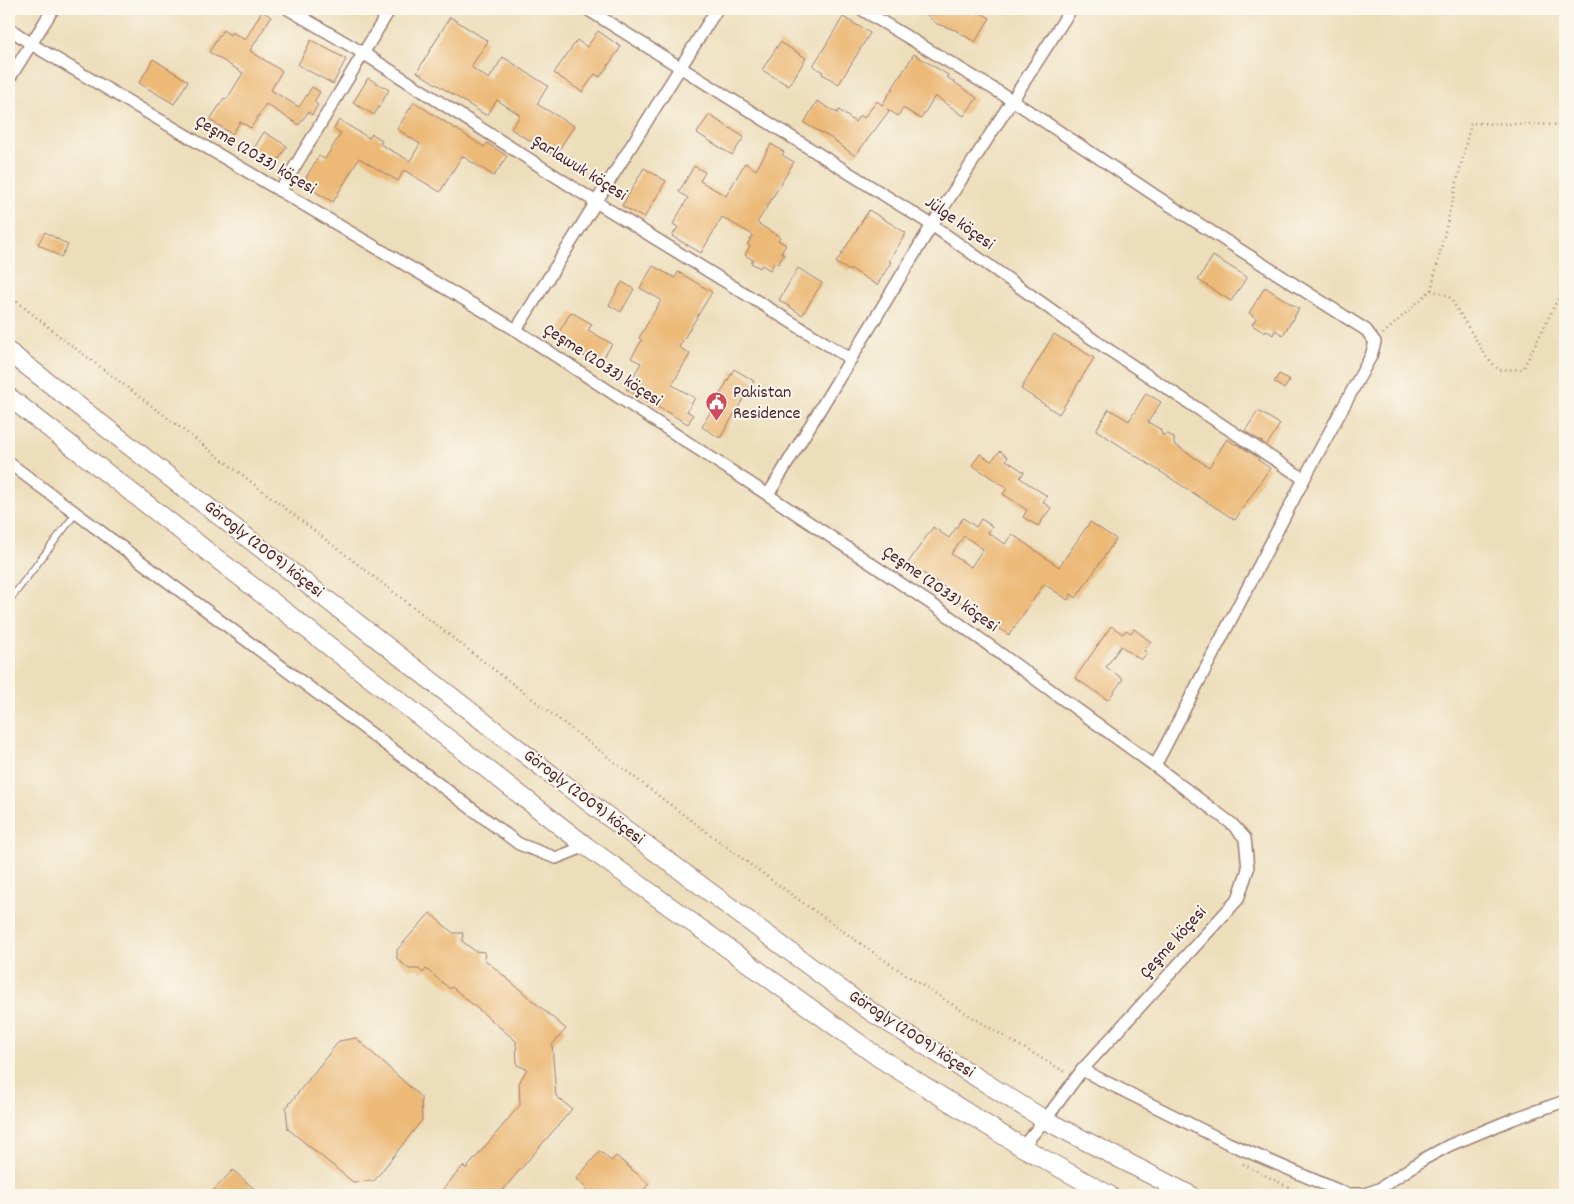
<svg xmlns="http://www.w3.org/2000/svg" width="1574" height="1204" viewBox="0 0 1574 1204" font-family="Dekko,sans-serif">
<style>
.building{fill:#ecb977;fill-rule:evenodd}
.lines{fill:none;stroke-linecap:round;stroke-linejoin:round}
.service-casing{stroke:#9c7e73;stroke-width:8}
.minor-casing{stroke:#9c7e73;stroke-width:14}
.primary-casing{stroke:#9c7e73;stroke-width:20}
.path{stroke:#9c7e73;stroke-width:2.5;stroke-dasharray:1 4;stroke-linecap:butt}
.service{stroke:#fff;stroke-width:5.5}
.minor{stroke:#fff;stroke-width:11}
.primary{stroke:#fff;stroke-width:18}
.labels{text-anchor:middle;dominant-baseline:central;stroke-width:4;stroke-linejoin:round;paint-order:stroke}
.street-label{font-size:18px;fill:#4a1f2b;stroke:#fbf7ec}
.poi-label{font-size:18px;fill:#4a1f2b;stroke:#fbf7ec;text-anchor:start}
</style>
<rect width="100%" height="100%" fill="#fbf7ec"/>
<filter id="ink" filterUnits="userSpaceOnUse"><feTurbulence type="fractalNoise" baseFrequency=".02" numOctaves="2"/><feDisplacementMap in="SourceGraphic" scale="10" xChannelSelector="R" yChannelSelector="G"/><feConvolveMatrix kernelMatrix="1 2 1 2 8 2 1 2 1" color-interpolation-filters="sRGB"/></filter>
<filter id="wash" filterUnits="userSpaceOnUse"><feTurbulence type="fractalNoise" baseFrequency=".0096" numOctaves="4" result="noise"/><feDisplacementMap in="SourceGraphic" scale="20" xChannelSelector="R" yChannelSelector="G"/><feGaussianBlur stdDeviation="1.12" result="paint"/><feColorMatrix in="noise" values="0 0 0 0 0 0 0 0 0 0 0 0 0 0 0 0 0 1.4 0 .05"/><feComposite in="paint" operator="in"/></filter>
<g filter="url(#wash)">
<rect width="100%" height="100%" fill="#eddebb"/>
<g id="blocks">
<g class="building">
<path d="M 928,9 L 961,9 L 971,15 L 975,9 L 990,18 L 975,42 L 955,30 L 937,24 L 927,15 Z"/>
<path d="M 262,11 L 271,17 L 250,51 L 282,71 L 271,90 L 299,107 L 312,87 L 320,92 L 314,102 L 318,105 L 312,115 L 308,112 L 299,125 L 266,104 L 251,128 L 240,122 L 232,134 L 210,120 L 224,98 L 227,99 L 243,73 L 209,52 L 223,30 L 230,35 L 232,32 L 245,40 Z"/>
<path d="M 450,17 L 488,41 L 471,67 L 489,79 L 503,57 L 548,86 L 537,104 L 574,126 L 555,156 L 511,129 L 520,115 L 497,100 L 487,116 L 417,72 Z"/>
<path d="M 843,17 L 870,33 L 839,84 L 822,74 L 823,72 L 813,66 Z"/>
<path d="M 598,31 L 621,47 L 600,77 L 595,74 L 582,92 L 554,73 L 577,40 L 587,47 Z"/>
<path d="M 311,40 L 346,59 L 333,84 L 298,65 Z"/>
<path d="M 780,42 L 806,58 L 789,86 L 762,70 Z"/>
<path d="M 914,54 L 948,75 L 947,77 L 977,98 L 964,116 L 935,96 L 921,119 L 903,108 L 898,116 L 887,109 L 889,111 L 855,156 L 831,138 L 804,123 L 817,101 L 837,113 L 839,110 L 855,122 L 860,115 L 864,118 L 877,101 L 882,105 Z"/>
<path d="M 153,59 L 188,81 L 174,104 L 139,83 Z"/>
<path d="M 368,78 L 389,90 L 374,115 L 353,103 Z"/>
<path d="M 414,102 L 484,147 L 487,143 L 507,156 L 494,176 L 462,156 L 440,192 L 404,170 L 398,181 L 359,158 L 333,202 L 302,184 L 319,156 L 325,159 L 341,133 L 334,129 L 339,120 L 369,138 L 372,134 L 382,140 L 380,144 L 410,161 L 420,144 L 397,129 Z"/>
<path d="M 709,115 L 744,137 L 732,155 L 697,133 Z"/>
<path d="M 264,132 L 287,146 L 274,167 L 251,153 Z"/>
<path d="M 771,144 L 784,152 L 782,155 L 794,162 L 757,223 L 780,237 L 778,240 L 786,245 L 781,253 L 784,255 L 778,264 L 775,262 L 770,270 L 762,265 L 760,268 L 751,263 L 753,260 L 745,255 L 750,246 L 747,245 L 753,235 L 722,217 L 701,253 L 672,236 L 678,227 L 673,224 L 688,198 L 679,192 L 694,166 L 705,172 L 700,181 L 726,196 L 745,163 L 756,170 Z"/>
<path d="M 644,168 L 666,181 L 644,218 L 622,206 Z"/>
<path d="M 869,210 L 906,233 L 889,261 L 891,262 L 877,285 L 851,269 L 850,271 L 836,263 Z"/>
<path d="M 45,232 L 68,245 L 61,257 L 38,244 Z"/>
<path d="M 1213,256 L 1247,277 L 1231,301 L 1198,280 Z"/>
<path d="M 653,266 L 675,278 L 678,272 L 712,292 L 679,347 L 690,354 L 672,385 L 695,398 L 687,411 L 693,415 L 688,424 L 626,389 L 641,363 L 631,358 L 642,340 L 639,338 L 661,300 L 640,288 Z"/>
<path d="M 798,268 L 822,283 L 802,315 L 779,300 Z"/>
<path d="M 622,282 L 634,289 L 621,312 L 609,305 Z"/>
<path d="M 1265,287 L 1299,309 L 1283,335 L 1275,330 L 1273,335 L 1266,330 L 1265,333 L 1252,325 L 1256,318 L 1249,313 Z"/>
<path d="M 571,312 L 592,324 L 588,330 L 612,344 L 599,365 L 555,339 Z"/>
<path d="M 1054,334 L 1094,358 L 1059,414 L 1021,389 Z"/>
<path d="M 734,369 L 754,381 L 720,438 L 702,427 Z"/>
<path d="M 1279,374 L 1290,380 L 1284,389 L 1274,382 Z"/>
<path d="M 1146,393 L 1161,402 L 1148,422 L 1160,429 L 1162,435 L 1168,434 L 1174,438 L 1174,444 L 1209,467 L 1227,439 L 1236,445 L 1237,444 L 1259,458 L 1258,460 L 1270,468 L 1235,520 L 1096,430 L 1109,409 L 1129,421 Z"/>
<path d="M 1258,411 L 1280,424 L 1267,445 L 1245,431 Z"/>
<path d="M 1000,451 L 1008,457 L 1006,460 L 1024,472 L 1020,478 L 1047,496 L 1043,502 L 1051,508 L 1038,526 L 1023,517 L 1027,510 L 1003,494 L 1007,488 L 972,465 L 980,454 L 991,461 Z"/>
<path d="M 963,518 L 976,527 L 981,519 L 992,526 L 988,533 L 1005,544 L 1012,534 L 1059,567 L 1090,522 L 1116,539 L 1076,598 L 1071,594 L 1068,600 L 1044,584 L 1009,635 L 957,600 L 959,597 L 908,563 L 933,527 L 949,538 ZM 964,536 L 983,549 L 971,567 L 951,554 Z"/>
<path d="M 1111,626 L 1123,634 L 1126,630 L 1131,633 L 1134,629 L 1151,642 L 1144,651 L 1147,653 L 1141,660 L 1121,646 L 1106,667 L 1123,679 L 1108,700 L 1075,678 Z"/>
<path d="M 430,913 L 453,933 L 463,933 L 462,941 L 475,951 L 485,952 L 484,959 L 566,1029 L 552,1045 L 556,1096 L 572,1109 L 502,1191 L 503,1195 L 438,1195 L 463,1166 L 466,1169 L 520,1105 L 519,1083 L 527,1069 L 517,1065 L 516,1041 L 452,987 L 450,989 L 426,969 L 423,973 L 419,969 L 409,969 L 397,959 L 397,950 Z"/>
<path d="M 356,1038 L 421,1097 L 422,1120 L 374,1181 L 353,1182 L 288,1129 L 286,1108 L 339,1041 Z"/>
<path d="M 600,1151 L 611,1161 L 616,1156 L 649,1184 L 644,1189 L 652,1195 L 582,1195 L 587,1189 L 576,1179 Z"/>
<path d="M 233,1170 L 261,1195 L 209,1195 Z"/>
</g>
</g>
</g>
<g filter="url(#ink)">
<use href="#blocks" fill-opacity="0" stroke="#9c7e73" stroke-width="1"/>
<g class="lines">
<defs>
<path id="service" d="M 9,601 L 76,513"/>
<g id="minor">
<path d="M 288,9 L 363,53 L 596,202 L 851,359"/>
<path d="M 587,9 L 932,225 L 1094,340 L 1304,479"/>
<path d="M 861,9 L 1012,100 L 1171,206 L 1366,330 L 1375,342 L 1371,356 L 1304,479 L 1155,766"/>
<path d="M 9,28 L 31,44 L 516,330 L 768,495 L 939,609 L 1155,766 L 1232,824 L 1245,838 L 1248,869 L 1238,899 L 1082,1070 L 1045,1120 L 1022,1147"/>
<path d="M 9,79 L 53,9"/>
<path d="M 280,191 L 390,9"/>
<path d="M 516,330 L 717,9"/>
<path d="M 9,463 L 519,844 L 556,858 L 586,846"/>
<path d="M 768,495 L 932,225 L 1071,9"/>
<path d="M 1082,1070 L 1228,1143 L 1349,1195"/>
<path d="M 1345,1194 L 1365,1194 L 1379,1189 L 1424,1159 L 1450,1145 L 1513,1119 L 1565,1101"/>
</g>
<g id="primary">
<path d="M 9,352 L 552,775 L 870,1011 L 1045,1120 L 1190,1195"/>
<path d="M 9,397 L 586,846 L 878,1057 L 1022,1147 L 1109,1195"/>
</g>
</defs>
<use href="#service" class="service-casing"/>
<use href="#minor" class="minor-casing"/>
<use href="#primary" class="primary-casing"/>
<g class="path">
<path d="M 1431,290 L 1449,296 L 1487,358 L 1499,370 L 1523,369 L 1565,285"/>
<path d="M 9,295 L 63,339 C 233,466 400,598 569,727 C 661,798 754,869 850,936 C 920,986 993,1031 1067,1073"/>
<path d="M 1383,334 L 1431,290 L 1471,123 L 1565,125"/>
<path d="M 1243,1164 L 1304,1195"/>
</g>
<use href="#service" class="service"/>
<use href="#minor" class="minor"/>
<use href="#primary" class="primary"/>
</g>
</g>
<defs>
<symbol id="civic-pin" viewBox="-11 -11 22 30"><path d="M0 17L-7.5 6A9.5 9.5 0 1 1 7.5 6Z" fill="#d1495b" stroke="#fbf7ec"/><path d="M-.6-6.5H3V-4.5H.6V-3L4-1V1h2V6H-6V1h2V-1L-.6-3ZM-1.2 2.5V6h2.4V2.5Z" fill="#fff"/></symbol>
</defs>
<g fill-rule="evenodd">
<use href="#civic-pin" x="704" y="390" width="25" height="34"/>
</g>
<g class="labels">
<g class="street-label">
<text transform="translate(255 156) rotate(31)">Çeşme (2033) köçesi</text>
<text transform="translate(579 169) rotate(32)">Şarlawuk köçesi</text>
<text transform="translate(959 224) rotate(35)">Jülge köçesi</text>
<text transform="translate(602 366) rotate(33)">Çeşme (2033) köçesi</text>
<text transform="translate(263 550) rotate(38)">Görogly (2009) köçesi</text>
<text transform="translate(940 590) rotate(35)">Çeşme (2033) köçesi</text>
<text transform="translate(583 798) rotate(37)">Görogly (2009) köçesi</text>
<text transform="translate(1174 943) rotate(-48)">Çeşme köçesi</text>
<text transform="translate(911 1035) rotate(33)">Görogly (2009) köçesi</text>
</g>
<g class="poi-label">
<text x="733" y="393">Pakistan<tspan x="733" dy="21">Residence</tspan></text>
</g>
</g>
<rect width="1574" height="1204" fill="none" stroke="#fbf7ec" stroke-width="30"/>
</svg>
